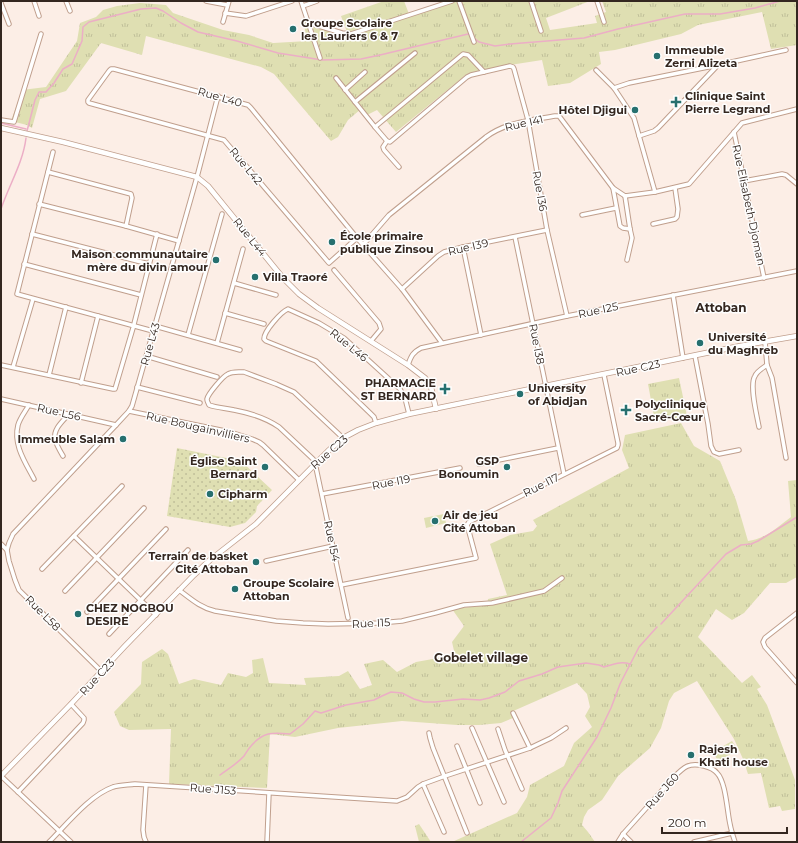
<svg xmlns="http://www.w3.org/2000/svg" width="798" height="843" viewBox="0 0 798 843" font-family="Montserrat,sans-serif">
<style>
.grass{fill:url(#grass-tufts)}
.garden{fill:url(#garden-dots)}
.pitch{fill:#dfdfb2}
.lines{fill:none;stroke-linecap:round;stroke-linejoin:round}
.stream{stroke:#ecaec6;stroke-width:1.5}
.minor-casing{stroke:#c09f8d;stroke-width:5.5}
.tertiary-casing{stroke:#c09f8d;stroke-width:6}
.minor{stroke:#fff;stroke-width:3.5}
.tertiary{stroke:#fff;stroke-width:4.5}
.poi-dot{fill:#26706f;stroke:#fefefe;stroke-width:1.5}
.labels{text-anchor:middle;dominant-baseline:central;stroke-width:3;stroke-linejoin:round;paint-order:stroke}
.poi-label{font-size:11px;font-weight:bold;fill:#342720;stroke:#fefefe;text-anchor:start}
.street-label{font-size:11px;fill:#342720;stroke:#fefefe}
.neighbourhood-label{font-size:12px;font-weight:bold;fill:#342720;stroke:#fefefe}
</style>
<defs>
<pattern id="grass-tufts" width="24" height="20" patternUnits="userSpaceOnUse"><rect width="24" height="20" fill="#dfdfb2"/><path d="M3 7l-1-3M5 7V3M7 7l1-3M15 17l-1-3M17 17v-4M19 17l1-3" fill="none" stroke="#c0bf99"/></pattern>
<pattern id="garden-dots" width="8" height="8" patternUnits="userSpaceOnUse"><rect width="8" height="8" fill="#dfdfb2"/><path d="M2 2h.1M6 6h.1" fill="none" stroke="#c0bf99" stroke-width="1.8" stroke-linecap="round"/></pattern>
</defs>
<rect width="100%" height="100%" fill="#fceee6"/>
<g class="grass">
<path d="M 384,1 L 404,1 L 409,14 L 448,1 L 590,1 L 546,18 L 550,30 L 597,23 L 595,16 L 606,12 L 602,1 L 797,1 L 797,45 L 771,49 L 762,12 L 698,25 L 681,34 L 615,50 L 599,52 L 601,64 L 570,83 L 548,86 L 542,60 L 510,65 L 467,74 L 396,132 L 377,110 L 365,116 L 361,109 L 348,120 L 338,137 L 331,141 L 274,74 L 261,67 L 146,36 L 142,55 L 101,43 L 66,91 L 40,99 L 32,128 L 27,125 L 11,121 L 22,90 L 46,87 L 77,41 L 80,23 L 96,17 L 103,10 L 117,6 L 140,3 L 154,4 L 166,5 L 173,13 L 223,30 L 249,35 L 273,43 L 308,41 L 302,19 L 347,32 L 341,16 Z"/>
<path d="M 679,378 L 687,416 L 655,422 L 648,384 Z"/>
<path d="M 681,423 L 694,446 L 720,461 L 736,500 L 748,541 C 764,540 779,526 791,517 L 788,481 L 797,480 L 797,577 L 786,583 L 770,583 L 744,613 L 732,620 L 716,609 L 698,637 L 742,683 L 752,675 L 761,687 L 757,689 L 767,705 L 795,780 L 795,809 L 782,811 L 780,806 L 769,808 L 761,773 L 748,774 L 743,759 L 734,739 L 697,681 L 674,693 L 669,701 L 661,728 L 650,748 L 618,776 L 602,800 L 588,810 L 584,817 L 582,825 L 588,832 L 595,842 L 452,842 L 517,813 L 527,797 L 530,785 L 564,766 L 574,743 L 592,727 L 585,716 L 590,707 L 587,694 L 577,683 L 511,712 L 513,718 L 501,723 L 479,725 L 457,725 L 402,721 L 338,728 L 295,737 L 270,734 L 267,788 L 169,784 L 171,729 L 129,730 L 120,726 L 114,712 L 141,684 L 142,662 L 162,649 L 168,654 L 179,684 L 194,679 L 221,685 L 228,673 L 246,677 L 253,673 L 252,660 L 263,658 L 269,683 L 306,685 L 304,678 L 339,676 L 348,671 L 360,689 L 372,685 L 364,664 L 383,660 L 397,672 L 416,662 L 455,655 L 452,642 L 464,626 L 452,609 L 487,605 L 488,599 L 507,595 L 490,544 L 510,535 L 533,531 L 537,526 L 533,520 L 629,468 L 622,450 L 625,435 Z"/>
<path d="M 419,824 L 431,842 L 419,842 L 415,826 Z"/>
</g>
<path class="garden" d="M 177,448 L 241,461 L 272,490 L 257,506 L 256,512 L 245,523 L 230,527 L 167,516 Z"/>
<g class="pitch">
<path d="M 444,514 L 446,523 L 426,528 L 424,518 Z"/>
<path d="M 732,741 L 738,750 L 718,761 L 713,752 Z"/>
</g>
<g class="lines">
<g class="stream">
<path d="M 474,38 L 479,42 L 495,46 L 510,44 L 584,38 L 618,29 L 685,14 L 720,14 L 755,8 L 780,1"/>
<path d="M 1,123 L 26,129"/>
<path d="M 27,131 L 35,100 L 39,92 L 46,92 L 54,83 L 63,69 L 72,64 L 82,41 L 83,27 L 89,22 L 141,9 L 156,8 L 163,11 L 181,23 L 198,32 L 237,41 L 278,53 L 322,60 L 361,59 L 380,55 L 468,34 L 470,35"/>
<path d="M 1,209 C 9,185 23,163 26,138"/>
<path d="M 661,624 L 726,554 L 741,545 L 751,544 L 758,541 L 797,517"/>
<path d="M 220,775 C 228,769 237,764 244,756 C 246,753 248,749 251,746 C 263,732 272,732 290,734 L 303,724 L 315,711 L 321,713 L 346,705 L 374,700 L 382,696 L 391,692 L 402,693 L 414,699 L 424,702 L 435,702 L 463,699 L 480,700 L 489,698 L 505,692 L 519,681 L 542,674 L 558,667 L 586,663 L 599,665 L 604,667 C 613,664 621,661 630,664"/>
<path d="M 521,842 L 551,818 L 558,803 L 562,791 L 597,737 L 611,708 L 620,684 L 639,647 L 657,627"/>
</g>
<defs>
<g id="minor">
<path d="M 34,1 L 39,16"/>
<path d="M 66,1 L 70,11"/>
<path d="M 206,1 L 227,5"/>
<path d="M 301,1 L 320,58"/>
<path d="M 459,1 L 474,42"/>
<path d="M 531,1 L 541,31"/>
<path d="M 597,1 L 604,22"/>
<path d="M 1,3 L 9,24"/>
<path d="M 303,6 L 317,1"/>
<path d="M 225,13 L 246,16 L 292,1"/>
<path d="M 223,22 L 229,1"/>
<path d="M 309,23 L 342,33 L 351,34 L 452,1"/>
<path d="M 415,53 L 355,102 L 375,127 L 387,141 L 390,142 L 467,77 L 471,75 L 510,66 L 513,67 L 514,69 L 528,120 L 547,230 L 567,316"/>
<path d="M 596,70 L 614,88 L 634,118 L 655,192"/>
<path d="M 336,78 L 355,102"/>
<path d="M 614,88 L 629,83 L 718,65"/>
<path d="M 345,90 L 365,72"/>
<path d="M 1,120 L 14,122 L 41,34"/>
<path d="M 375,127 L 463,54 L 468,55 L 484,72"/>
<path d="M 734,132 L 764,278"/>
<path d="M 639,136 L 654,131 L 658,128 L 718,65 L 786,50"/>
<path d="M 387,141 L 383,147 L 384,150 L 399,167"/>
<path d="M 53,152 L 17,294 L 153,331"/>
<path d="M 48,172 L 131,194 L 132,198 L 126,226"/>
<path d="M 744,181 L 782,174 L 786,175 L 797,184"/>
<path d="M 613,188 L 620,226 L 623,228 L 630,229"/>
<path d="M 625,196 L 630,229 L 632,238 L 627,260"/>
<path d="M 39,204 L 126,226 L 179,241"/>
<path d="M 582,215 L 616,208"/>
<path d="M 653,224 L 675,219 L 677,217 L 678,209 L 675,188"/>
<path d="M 32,234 L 149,264"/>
<path d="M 515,237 L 564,474"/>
<path d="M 357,238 L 329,263 L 224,140 L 89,103 L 88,102 L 88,100 L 109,71 L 111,69 L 114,69 L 248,105 L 251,108 L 357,238 L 402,289 L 442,343"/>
<path d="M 363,245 L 389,215 L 486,137 C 506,122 532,120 555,116 L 559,116 L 613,188 L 625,196 L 655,192 L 689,184 L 742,123 L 797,109"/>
<path d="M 463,247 L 481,335"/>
<path d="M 24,264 L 141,295"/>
<path d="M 334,270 L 379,323 L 381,329 L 371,341"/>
<path d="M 234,283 L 276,295"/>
<path d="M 402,289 L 438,256 L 444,252 L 463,247 L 547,230"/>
<path d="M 673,295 L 683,358"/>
<path d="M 225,313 L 264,324"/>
<path d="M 155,326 L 240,350"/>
<path d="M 188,335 L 222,214"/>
<path d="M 765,342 L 767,365 L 772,378 L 786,458"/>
<path d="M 217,343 L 243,249"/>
<path d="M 146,356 L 217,377"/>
<path d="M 695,356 L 708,424 L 711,446 L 714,452 L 719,454 L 739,450"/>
<path d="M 1,365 L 113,389 L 115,389 L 133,328 L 157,234"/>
<path d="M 408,365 C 411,356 413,352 421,348 L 567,316 L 797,271"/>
<path d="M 13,367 L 33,299"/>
<path d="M 49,375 L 66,307"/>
<path d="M 81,383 L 98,316"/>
<path d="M 137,387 L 200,403"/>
<path d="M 1,399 L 116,425"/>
<path d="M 29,405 C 25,412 20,418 18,425 C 13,445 25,462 34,479"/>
<path d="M 129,411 L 230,432 L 252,439 L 259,442 L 263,445 L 299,480"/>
<path d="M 376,423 L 374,417 L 370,413 L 316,361 L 266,341 L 264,339 C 264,331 281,312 288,309 L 319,323 L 344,338 L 400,389 L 405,398 L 409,414"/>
<path d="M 759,427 C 757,416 749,385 755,376 C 757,371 763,368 767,365"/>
<path d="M 343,438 L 294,392 L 276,384 L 244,372 C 239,372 232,371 228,374 C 223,376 208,394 207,399 C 207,402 208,402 209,405 C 217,408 226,408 234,410 C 250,413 266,418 279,427 L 313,459 L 315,463 L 348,618"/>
<path d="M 63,456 C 60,451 56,444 55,439 C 53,429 63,421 69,414"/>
<path d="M 479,464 L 558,448"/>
<path d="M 322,494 L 460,468"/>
<path d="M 74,536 L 156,615"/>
<path d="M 1,544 L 7,550 L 9,561 L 15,580 L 19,590 L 101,671"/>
<path d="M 7,550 L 9,543 L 13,534 L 116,425 L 129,411 L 132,406 L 197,177 L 218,96"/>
<path d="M 266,561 L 333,546"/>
<path d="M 42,569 L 122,486"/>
<path d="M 341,585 L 476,558 L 468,528 L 467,525 L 469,522 L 617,448 L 618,445 L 618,443 L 604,375"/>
<path d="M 179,590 C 191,599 201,608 215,611 L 276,621 L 303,623 L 328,624 L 379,623 L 402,621 L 435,613 L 464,605 L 492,603 L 544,591 L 562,578"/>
<path d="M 65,591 L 144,508"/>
<path d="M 87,612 L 166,529"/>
<path d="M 797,613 L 765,638 L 763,642 L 765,647 L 797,683"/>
<path d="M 109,634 L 188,550"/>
<path d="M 513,713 L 530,748"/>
<path d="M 472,728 L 504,802"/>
<path d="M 498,729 L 505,750 L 522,789"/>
<path d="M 429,733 L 430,738 L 433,748 L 467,833"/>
<path d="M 457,746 L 480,803"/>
<path d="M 1,776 L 71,842"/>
<path d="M 423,784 L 444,832"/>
<path d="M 18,792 L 83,723 L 84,720 L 84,718 L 71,704"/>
<path d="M 623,834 L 631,842"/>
<path d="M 49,842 C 67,824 90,795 113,787 C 120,785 128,785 135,784 L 397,801 L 407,797 L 418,787 L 423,784 L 445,776 L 530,748 L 551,738 L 566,728"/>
<path d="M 146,842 L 144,837 L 143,830 L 146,785"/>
<path d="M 267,842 L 269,793"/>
<path d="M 618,842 L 623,834 L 674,777 C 684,767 689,762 704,766 C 708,767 714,769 717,773 C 726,782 727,811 730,824 C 731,830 733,836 735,842"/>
<path d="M 694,842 L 732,833"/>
</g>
<g id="tertiary">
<path d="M 1,128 L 63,142 L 197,177 L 208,186 L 283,278 L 299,294 L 318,308 L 408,365 L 425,378 L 431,387 L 436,409"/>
<path d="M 1,776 L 71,704 L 125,646 L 194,575 L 210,560 L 256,524 L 328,451 L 343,438 L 358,430 L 376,423 L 409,414 L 740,346 L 797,336"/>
</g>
</defs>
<use href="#minor" class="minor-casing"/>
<use href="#tertiary" class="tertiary-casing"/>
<use href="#minor" class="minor"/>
<use href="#tertiary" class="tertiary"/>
</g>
<g class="poi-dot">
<circle cx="293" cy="29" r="4"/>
<circle cx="657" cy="56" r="4"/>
<path d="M674 96h4v4h4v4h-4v4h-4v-4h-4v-4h4z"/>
<circle cx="635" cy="110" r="4"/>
<circle cx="332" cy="242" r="4"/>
<circle cx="216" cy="260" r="4"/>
<circle cx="255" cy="277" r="4"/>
<circle cx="700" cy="343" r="4"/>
<path d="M443 383h4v4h4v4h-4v4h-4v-4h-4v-4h4z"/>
<circle cx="520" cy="394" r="4"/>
<path d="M624 404h4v4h4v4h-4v4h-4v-4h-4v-4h4z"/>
<circle cx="123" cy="439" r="4"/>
<circle cx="265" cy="467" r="4"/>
<circle cx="507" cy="467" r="4"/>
<circle cx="210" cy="494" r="4"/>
<circle cx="435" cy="521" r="4"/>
<circle cx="256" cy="562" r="4"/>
<circle cx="235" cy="589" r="4"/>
<circle cx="78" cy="614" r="4"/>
<circle cx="691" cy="755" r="4"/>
</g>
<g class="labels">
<g class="poi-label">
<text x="301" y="23">Groupe Scolaire<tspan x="301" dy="13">les Lauriers 6 &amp; 7</tspan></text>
<text x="665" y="50">Immeuble<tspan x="665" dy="13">Zerni Alizeta</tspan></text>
<text x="685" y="96">Clinique Saint<tspan x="685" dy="13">Pierre Legrand</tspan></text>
<text x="627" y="110" text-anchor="end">Hôtel Djigui</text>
<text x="340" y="236">École primaire<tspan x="340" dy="13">publique Zinsou</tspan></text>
<text x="208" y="254" text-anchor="end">Maison communautaire<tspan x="208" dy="13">mère du divin amour</tspan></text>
<text x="263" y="277">Villa Traoré</text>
<text x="708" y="337">Université<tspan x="708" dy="13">du Maghreb</tspan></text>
<text x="436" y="383" text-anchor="end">PHARMACIE<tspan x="436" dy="13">ST BERNARD</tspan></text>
<text x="528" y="388">University<tspan x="528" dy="13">of Abidjan</tspan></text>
<text x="635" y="404">Polyclinique<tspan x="635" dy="13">Sacré-Cœur</tspan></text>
<text x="115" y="439" text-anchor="end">Immeuble Salam</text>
<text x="257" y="461" text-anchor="end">Église Saint<tspan x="257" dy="13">Bernard</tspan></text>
<text x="499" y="461" text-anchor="end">GSP<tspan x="499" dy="13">Bonoumin</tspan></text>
<text x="218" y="494">Cipharm</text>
<text x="443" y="515">Air de jeu<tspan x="443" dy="13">Cité Attoban</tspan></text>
<text x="248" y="556" text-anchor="end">Terrain de basket<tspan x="248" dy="13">Cité Attoban</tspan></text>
<text x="243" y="583">Groupe Scolaire<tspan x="243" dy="13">Attoban</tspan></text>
<text x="86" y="608">CHEZ NOGBOU<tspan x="86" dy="13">DESIRE</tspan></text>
<text x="699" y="749">Rajesh<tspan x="699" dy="13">Khati house</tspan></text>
</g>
<g class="street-label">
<text transform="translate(220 97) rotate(16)">Rue L40</text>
<text transform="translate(524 123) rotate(-13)">Rue I41</text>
<text transform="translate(246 166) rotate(50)">Rue L42</text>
<text transform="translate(540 191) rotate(80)">Rue I36</text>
<text transform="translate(749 205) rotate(78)">Rue Elisabeth Djoman</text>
<text transform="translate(250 237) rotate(51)">Rue L44</text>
<text transform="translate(468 247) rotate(-13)">Rue I39</text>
<text transform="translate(598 310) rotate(-12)">Rue I25</text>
<text transform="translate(150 344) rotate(-74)">Rue L43</text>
<text transform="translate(537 344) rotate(79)">Rue I38</text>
<text transform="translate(349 345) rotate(39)">Rue L46</text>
<text transform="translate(638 368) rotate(-12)">Rue C23</text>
<text transform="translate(59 412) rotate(13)">Rue L56</text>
<text transform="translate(198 427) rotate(13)">Rue Bougainvilliers</text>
<text transform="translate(329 452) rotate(-41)">Rue C23</text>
<text transform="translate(391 482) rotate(-11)">Rue I19</text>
<text transform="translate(541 485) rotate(-27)">Rue I17</text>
<text transform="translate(332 541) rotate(78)">Rue I54</text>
<text transform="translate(43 613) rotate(45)">Rue L58</text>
<text transform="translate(371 623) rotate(-3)">Rue I15</text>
<text transform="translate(97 677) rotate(-47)">Rue C23</text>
<text transform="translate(213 789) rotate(4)">Rue J153</text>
<text transform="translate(662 791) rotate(-48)">Rue J60</text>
</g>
<g class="neighbourhood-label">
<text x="721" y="307">Attoban</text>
<text x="481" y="657">Gobelet village</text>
</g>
</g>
<rect width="798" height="843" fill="none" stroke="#342720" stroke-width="4"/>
<path d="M662 827v6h125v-6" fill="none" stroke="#342720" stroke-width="2"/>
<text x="668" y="827" font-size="12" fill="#342720" stroke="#fefefe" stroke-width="3" paint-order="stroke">200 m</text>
</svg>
